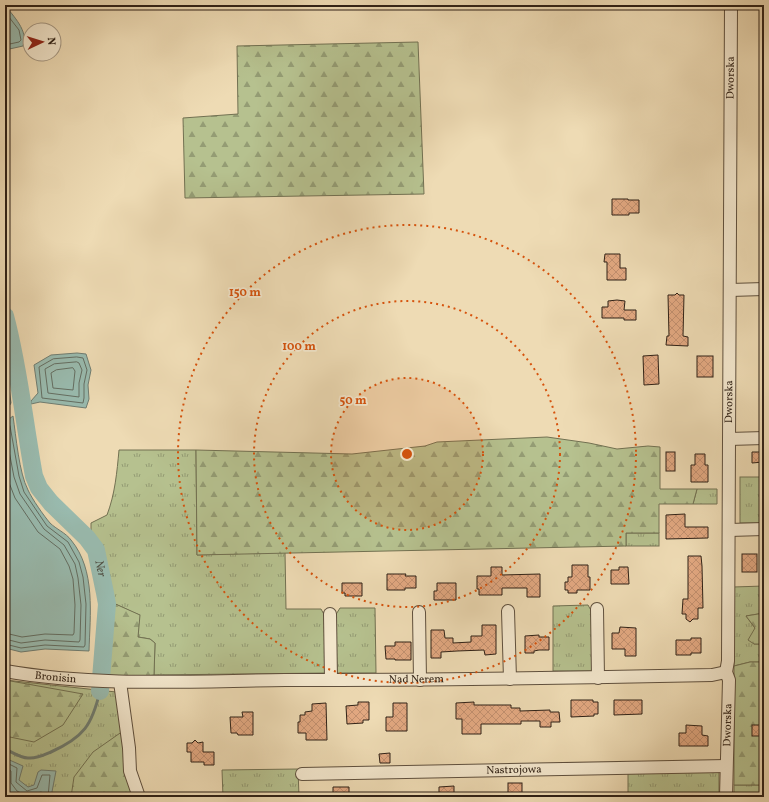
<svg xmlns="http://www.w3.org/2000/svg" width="769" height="802" viewBox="0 0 769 802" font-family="Vollkorn,serif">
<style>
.grass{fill:url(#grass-tufts);stroke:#727152}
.forest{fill:url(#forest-firs);stroke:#727152}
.water{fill:#99bbaf;stroke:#6f7d72}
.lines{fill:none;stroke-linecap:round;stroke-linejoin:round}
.shore{stroke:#646e62;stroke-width:1}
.stream{stroke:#6f7d72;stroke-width:3}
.river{stroke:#99bbaf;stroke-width:18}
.building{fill:url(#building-cross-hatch);stroke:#2f2116}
.minor-casing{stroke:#5f503e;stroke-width:14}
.minor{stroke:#f4e8ce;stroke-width:12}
.ring{fill:none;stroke:#d6530d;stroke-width:2;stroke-dasharray:2 4}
.labels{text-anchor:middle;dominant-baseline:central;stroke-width:3.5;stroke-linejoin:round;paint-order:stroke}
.street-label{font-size:11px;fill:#2f2116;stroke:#f4e8ce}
.water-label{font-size:12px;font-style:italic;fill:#4f4f44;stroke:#f4e8ce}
.centre{fill:#d6530d;stroke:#f4e8ce;stroke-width:2}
.ring-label{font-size:12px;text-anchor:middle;font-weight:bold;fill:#d6530d;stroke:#f4e8ce;stroke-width:3.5;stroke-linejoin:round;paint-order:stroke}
</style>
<defs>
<pattern id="grass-tufts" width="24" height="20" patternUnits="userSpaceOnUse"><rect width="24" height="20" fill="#b6c18f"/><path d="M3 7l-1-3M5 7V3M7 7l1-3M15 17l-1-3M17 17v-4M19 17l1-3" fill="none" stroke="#949c74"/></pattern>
<pattern id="forest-firs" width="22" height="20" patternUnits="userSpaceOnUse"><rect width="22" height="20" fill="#b6c18f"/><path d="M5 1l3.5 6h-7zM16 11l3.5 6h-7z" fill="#949c74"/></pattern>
<pattern id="building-cross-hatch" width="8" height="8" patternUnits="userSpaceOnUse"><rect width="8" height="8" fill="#e2a881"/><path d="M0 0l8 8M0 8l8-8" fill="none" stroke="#c2906f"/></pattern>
</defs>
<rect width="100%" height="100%" fill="#eedbb4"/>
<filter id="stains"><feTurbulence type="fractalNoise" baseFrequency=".005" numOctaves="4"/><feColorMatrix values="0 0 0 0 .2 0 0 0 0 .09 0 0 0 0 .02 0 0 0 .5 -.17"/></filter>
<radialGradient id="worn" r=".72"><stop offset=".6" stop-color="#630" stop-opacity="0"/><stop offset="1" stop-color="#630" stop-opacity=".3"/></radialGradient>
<g class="grass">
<path d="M 119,450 L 196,450 L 197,555 L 285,552 L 286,609 L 321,609 L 326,618 L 327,673 L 154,675 L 155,643 L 150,639 L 138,637 L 139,615 L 111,602 L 104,573 L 91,532 L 91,523 L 107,515 C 115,494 117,472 119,450 Z"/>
<rect x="740" y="477" width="24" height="46"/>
<path d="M 697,489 L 717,489 L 717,504 L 693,504 Z"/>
<rect x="626" y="533" width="33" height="13"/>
<path d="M 764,586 L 764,613 L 746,616 L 755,628 L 754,644 L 764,644 L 764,662 L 750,662 L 734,666 L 733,587 Z"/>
<path d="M 588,605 L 593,614 L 593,671 L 553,671 L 553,606 Z"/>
<path d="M 340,608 L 375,608 L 376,673 L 336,673 L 335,616 Z"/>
<path d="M 5,680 L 116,692 L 138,797 L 5,797 Z"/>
<path d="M 298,769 L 299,797 L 223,797 L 222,770 Z"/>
<path d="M 719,770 L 719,797 L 628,797 L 628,772 Z"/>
<rect x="734" y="785" width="30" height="12"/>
</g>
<g class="forest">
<path d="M 418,42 L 424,194 L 185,198 L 183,118 L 238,114 L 237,46 Z"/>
<path d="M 547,437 L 589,443 L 617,449 L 648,446 L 660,447 L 660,489 L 697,489 L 693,504 L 659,504 L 659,533 L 626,533 L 626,546 L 197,555 L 196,450 L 352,454 L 425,446 L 437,442 Z"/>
<path d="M 111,602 L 140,615 L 138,637 L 150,639 L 155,643 L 154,675 L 130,678 L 104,674 Z"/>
<path d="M 764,613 L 764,644 L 754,644 L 748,640 L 755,628 L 746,616 Z"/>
<path d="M 750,662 L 764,662 L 764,785 L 734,785 L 734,666 Z"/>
<path d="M 5,680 L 83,694 L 63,725 L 34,742 L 5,736 Z"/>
<path d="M 123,731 L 135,797 L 71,797 L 74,777 L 93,752 Z"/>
</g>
<g class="water">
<path d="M 5,5 C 13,16 29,31 23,46 L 5,50 Z"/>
<path d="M 77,353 L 86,354 L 91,370 L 88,385 L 89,399 L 86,408 L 40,402 L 31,404 L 31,401 L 38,393 L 34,365 L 51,355 Z"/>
<path d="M 5,358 L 11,403 L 8,408 L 5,409 Z"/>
<path d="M 13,416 C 16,436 19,473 28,490 C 32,499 44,516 50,523 C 56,529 66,533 71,540 C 96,570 90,615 89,651 L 45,649 L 21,652 L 5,648 L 5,422 Z"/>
<path d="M 5,758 L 23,766 L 19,780 L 28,787 L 34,785 L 38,772 L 41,770 L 56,771 L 51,797 L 5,797 Z"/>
</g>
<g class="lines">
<g class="shore">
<path d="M 5,12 L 19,30 L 21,40 L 19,42 L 5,45"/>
<path d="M 77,357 L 83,358 L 87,370 L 84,384 L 84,398 L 83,403 L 42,398 L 39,367 L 53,359 Z"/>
<path d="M 77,362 L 79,363 L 82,370 L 79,383 L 79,397 L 48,393 L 45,369 L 54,364 Z"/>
<path d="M 73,368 L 75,371 L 73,390 L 53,388 L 51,373 L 56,370 Z"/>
<path d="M 5,425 L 9,424 L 10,426 L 19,476 L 24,492 L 47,526 L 68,542 L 79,562 L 83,577 L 86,604 L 85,645 L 84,647 L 45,645 L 21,648 L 5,644"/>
<path d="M 5,430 L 14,477 L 20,494 L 44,529 L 64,545 L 75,564 L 78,578 L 81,605 L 80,640 L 79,642 L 45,640 L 21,643 L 5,639"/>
<path d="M 5,460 L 8,480 L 15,498 L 38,532 L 60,549 L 69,566 L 73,579 L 75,605 L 74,633 L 73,635 L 45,634 L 22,637 L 5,633"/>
<path d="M 5,762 L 17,768 L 16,782 L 27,791 L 37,788 L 42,775 L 50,775 L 48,797"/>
<path d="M 5,768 L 11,771 L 11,783 L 17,791 L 27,796 L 41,792 L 43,793 L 43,797"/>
</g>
<path class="stream" d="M 5,749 C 12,752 20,758 28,758 C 36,759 44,755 51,752 C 84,737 92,725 100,691"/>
<path class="river" id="s1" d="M 5,316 C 19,368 24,422 34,476 L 39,488 L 51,503 L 87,538 L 96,550 L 105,593 L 107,604 L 100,691"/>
</g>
<g class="building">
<path d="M 612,199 L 628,199 L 628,200 L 639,200 L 639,213 L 629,213 L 629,215 L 612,215 Z"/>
<path d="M 605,254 L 620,254 L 620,268 L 626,268 L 626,280 L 607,280 L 607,262 L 604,262 Z"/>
<path d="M 677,293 L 679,295 L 684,295 L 683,336 L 688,337 L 688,346 L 666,345 L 667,336 L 669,336 L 668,295 L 675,295 Z"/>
<path d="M 617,300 L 625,301 L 624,310 L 636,310 L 636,320 L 624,320 L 624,318 L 602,318 L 602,307 L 608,307 L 608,301 Z"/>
<path d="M 658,355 L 659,384 L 644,385 L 643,356 Z"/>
<rect x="697" y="356" width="16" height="21"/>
<rect x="666" y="452" width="9" height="19"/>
<path d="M 752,452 L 763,452 L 763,462 L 752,463 Z"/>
<path d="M 695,454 L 705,454 L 705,465 L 708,465 L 708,482 L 691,482 L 691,465 L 695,465 Z"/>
<path d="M 685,514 L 685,527 L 708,527 L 708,538 L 666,539 L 666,515 Z"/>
<rect x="742" y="554" width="15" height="18"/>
<path d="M 688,556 L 701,556 L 702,566 L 703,608 L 698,608 L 698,619 L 693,619 L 690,622 L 686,619 L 686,614 L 682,614 L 683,599 L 688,599 Z"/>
<path d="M 572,565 L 588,565 L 588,577 L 590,577 L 590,590 L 577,590 L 577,593 L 568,593 L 568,590 L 565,590 L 565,582 L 568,582 L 568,577 L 572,577 Z"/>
<path d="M 491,567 L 502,567 L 502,575 L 540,574 L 540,597 L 527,597 L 527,588 L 502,588 L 502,595 L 479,595 L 479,589 L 477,589 L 477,576 L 491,576 Z"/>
<path d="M 619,567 L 628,567 L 629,584 L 611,584 L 611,570 L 619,570 Z"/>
<path d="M 387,574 L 406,574 L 405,576 L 416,576 L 416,588 L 405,588 L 405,590 L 387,590 Z"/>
<path d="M 342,583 L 362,583 L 362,596 L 345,596 L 345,593 L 342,593 Z"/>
<path d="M 437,583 L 456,583 L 456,600 L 434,600 L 434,591 L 437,591 Z"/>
<path d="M 482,625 L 496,625 L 496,654 L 485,655 L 484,650 L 457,651 L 441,652 L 441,658 L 431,658 L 431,630 L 444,630 L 445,638 L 453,638 L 453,643 L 471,642 L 471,636 L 482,636 Z"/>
<path d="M 620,627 L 636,628 L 636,656 L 625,656 L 625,649 L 612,649 L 612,633 L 619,633 Z"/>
<path d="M 539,635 L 539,637 L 549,637 L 549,650 L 539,650 L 534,651 L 534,653 L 525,653 L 525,636 Z"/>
<path d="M 691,638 L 701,638 L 701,653 L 691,653 L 691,655 L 676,655 L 676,640 L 691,640 Z"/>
<path d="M 395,642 L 411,642 L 411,660 L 395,660 L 395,659 L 386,659 L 385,646 L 395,646 Z"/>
<path d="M 571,700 L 593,700 L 593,702 L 598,702 L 598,714 L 594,714 L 594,716 L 571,717 Z"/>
<path d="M 614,700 L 642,700 L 642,714 L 614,715 Z"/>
<path d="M 358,702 L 369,702 L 369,720 L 363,720 L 363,723 L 347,724 L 346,706 L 358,705 Z"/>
<path d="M 474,702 L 474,705 L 511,705 L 511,708 L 520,708 L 520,711 L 550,710 L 550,712 L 559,712 L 560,722 L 551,722 L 551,727 L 540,727 L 540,721 L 521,721 L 521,724 L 481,724 L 481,734 L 462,734 L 462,719 L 456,719 L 456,703 Z"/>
<path d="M 326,703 L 327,740 L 306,740 L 306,733 L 298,733 L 298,722 L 300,722 L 300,715 L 305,715 L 305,712 L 312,711 L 312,704 Z"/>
<path d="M 393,703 L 407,703 L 407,731 L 386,731 L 386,717 L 393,717 Z"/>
<path d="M 242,712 L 253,712 L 253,735 L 238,735 L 237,733 L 231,733 L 230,717 L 243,717 Z"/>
<path d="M 686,725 L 702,726 L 702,735 L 708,736 L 708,746 L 679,746 L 679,733 L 686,733 Z"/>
<rect x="752" y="725" width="12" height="11"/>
<path d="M 195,740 L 198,743 L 203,742 L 203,752 L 214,752 L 214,765 L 204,765 L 204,762 L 191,762 L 191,752 L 187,752 L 187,743 L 192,743 Z"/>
<path d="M 390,753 L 390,763 L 380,763 L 379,754 Z"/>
<rect x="508" y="783" width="14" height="14"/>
<path d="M 454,786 L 454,797 L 439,797 L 439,787 Z"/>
<path d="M 333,787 L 349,787 L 349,795 L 348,795 L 348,797 L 333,797 Z"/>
</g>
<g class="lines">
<defs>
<g id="minor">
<path d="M 730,290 L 764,289"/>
<path d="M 729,439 L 764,438"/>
<path d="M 729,530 L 764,529"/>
<path d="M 597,609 L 598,678"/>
<path d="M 508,611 L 510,679"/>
<path d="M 419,612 L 420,680"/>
<path d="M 330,614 L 331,680"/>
<path id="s2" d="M 5,671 C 97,687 192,681 285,680 C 427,680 570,678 712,675 L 726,672"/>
<path d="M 120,682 L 129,748 L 130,771 L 139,797"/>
<path id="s3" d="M 302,774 L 726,766"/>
<path id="s4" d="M 726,797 L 729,680 L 726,672 L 728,661 L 731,5"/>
</g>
</defs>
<use href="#minor" class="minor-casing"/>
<use href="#minor" class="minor"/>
</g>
<circle cx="407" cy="454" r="76" fill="#d6530d" fill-opacity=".12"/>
<g class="ring">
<circle cx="407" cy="454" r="76"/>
<circle cx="407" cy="454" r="153"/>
<circle cx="407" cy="454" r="229"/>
</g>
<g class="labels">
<g class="street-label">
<text stroke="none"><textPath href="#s4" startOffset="720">Dworska</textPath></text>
<text stroke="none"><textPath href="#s4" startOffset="396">Dworska</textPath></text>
<text stroke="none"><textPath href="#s2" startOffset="51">Bronisin</textPath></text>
<text stroke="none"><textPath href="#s2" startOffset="412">Nad Nerem</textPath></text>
<text stroke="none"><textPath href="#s4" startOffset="72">Dworska</textPath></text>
<text stroke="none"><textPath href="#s3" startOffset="212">Nastrojowa</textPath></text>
</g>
<g class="water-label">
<text stroke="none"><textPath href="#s1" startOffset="279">Ner</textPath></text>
</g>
</g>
<circle cx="407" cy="454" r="6" class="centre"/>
<g class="ring-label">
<text x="245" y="296">150 m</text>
<text x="299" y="350">100 m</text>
<text x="353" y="404">50 m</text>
</g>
<rect width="769" height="802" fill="none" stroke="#eedbb4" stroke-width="20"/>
<rect x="6" y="6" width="757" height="790" fill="none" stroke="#2f2116" stroke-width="2"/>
<rect x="10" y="10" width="749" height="782" fill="none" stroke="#2f2116"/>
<g transform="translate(42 42) rotate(86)"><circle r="19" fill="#f4e8ce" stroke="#a59884"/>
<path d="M0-3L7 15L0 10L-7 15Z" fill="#8f2418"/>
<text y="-6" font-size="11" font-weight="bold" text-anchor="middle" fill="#2f2116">N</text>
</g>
<rect width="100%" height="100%" filter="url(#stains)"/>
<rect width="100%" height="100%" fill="url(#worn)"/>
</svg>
